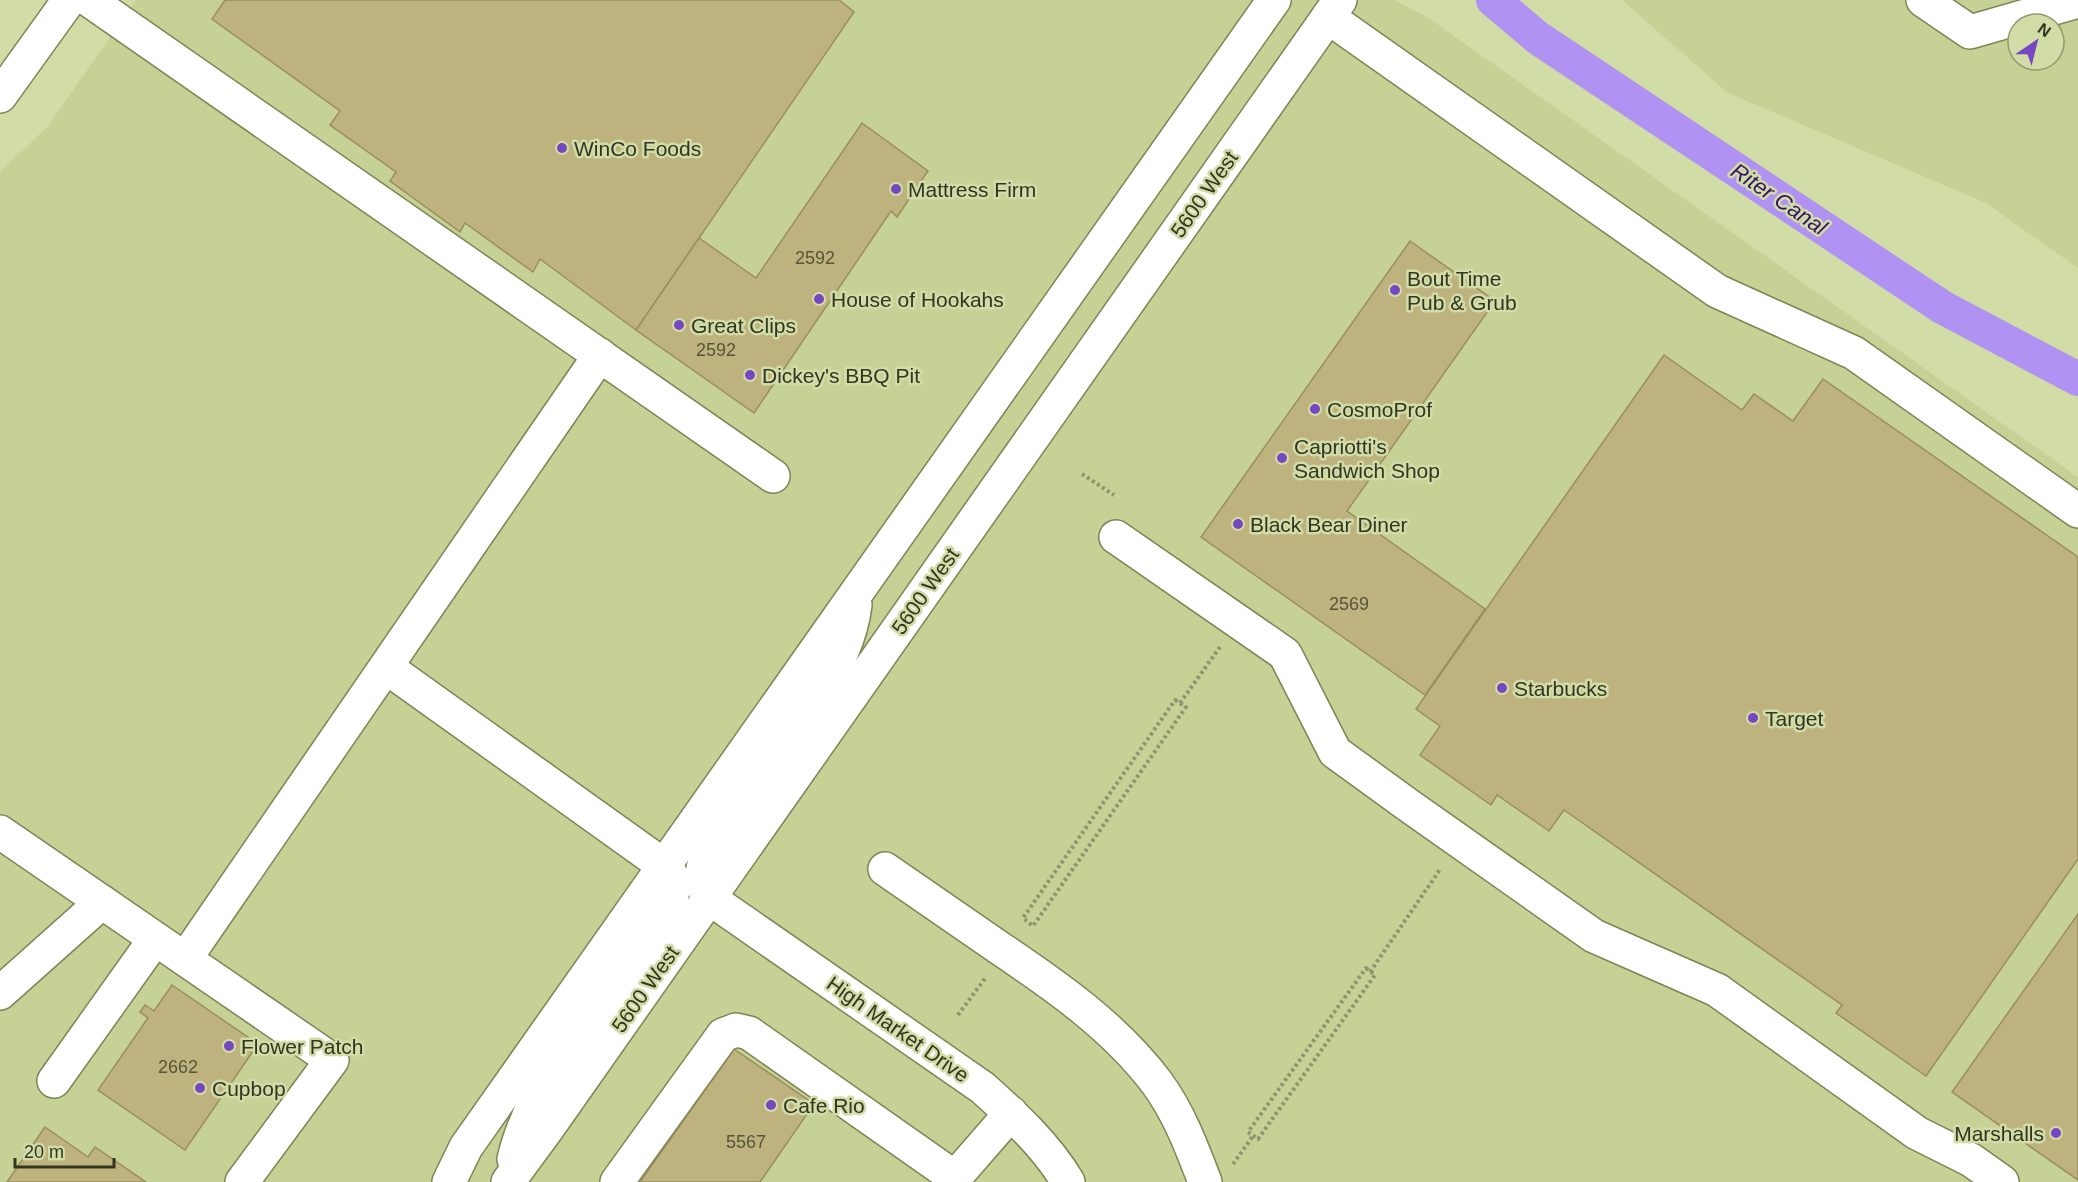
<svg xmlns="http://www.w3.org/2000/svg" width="2078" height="1182" viewBox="0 0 2078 1182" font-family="Arial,sans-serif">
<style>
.built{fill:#c5d195;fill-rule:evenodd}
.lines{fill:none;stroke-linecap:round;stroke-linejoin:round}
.canal{stroke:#af92f1;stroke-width:34}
.building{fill:#beb27f;stroke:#9a8f5c;stroke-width:1.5}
.minor-casing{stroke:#7c8554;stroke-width:36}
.major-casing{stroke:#7c8554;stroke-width:36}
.path{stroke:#8d956e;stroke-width:4;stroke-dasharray:3 3;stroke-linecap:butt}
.minor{stroke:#fff;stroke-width:33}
.major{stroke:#fff;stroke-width:33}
.poi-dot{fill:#7547c0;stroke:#d1dca7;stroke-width:2}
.labels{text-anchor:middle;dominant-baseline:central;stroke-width:5;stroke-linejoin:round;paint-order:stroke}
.number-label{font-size:18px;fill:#555538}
.poi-label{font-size:21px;fill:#323621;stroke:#d1dca7;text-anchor:start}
.street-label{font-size:21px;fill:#323621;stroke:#d1dca7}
.water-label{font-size:22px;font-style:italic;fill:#361265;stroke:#d1dca7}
</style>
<rect width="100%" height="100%" fill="#d1dca7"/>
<g class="built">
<path d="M 136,0 L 1394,0 L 1427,17 L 2078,477 L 2078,1182 L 0,1182 L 0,172 L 48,126 Z"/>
<path d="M 1622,0 L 2078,0 L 2078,268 L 1986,203 L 1728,93 ZM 2018,24 L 2054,24 L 2054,60 L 2018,60 Z"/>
</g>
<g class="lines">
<path class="canal" d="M 1493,0 L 1538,38 L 1942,307 L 2078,379"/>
</g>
<g class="building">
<path d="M 225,0 L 839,0 L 854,12 L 636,330 L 540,259 L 533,272 L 465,223 L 460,232 L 390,181 L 396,172 L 330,125 L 340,111 L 212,19 Z"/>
<path d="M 862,123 L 928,171 L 897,217 L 891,211 L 754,413 L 636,330 L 699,238 L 756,278 Z"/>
<path d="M 1410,241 L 1495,301 L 1347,511 L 1485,609 L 1425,695 L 1201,537 Z"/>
<path d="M 1664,355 L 1742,410 L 1754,394 L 1793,421 L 1823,379 L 2078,557 L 2078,859 L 1926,1076 L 1836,1013 L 1842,1005 L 1564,810 L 1549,831 L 1497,795 L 1491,805 L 1420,755 L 1440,726 L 1416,709 Z"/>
<path d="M 2078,914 L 2078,1180 L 1952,1092 Z"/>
<path d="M 172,985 L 258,1044 L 185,1150 L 98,1090 L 148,1018 L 140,1012 L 145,1005 L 154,1011 Z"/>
<path d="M 734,1049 L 814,1104 L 760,1182 L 640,1182 Z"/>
<path d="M 45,1127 L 88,1157 L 95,1147 L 146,1182 L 7,1182 Z"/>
</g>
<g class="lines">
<defs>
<g id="minor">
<path d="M 89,0 L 773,476"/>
<path d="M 1923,0 L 1970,32 L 2078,1"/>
<path d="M 1328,17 L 1717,291 L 1854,353 L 2078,511"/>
<path d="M 0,96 L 69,0"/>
<path d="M 1116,537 L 1285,654 L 1335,752 L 1408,805 L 1594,936 L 1717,990 L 1917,1133 L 1971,1160 L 2002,1182"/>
<path d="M 386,667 L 663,865"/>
<path d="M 0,832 L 332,1060 L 242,1182"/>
<path d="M 885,869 C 923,895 960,921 998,947 C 1056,986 1115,1027 1157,1083 C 1179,1113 1192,1148 1205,1182"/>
<path d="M 709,898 L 983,1088 C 1015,1117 1046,1145 1068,1182"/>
<path d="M 185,959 L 600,355"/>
<path d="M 0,993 L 102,902"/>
<path d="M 54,1081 L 155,939"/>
<path d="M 617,1182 L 723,1035 L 736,1030 L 749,1033 L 954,1177"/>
<path d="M 951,1182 L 1011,1113"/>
</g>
<g id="major">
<path d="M 709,898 C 699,882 701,870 708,852 L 819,695 C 836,667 851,638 855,605"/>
<path d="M 514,1159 C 522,1125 538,1094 556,1064 L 671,899 C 676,884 674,875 663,865"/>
<path d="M 449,1182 L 466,1147 L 1274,0"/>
<path d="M 508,1182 L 547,1129 L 1340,0"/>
</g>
</defs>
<use href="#minor" class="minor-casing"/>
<use href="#major" class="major-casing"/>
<g class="path">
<path d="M 1082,474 L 1114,495"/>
<path d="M 1175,700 L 1186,707 L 1033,926 L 1023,918 Z"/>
<path d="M 1180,703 L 1220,647"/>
<path d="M 1366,968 L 1375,975 L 1258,1139 L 1248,1132 Z"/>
<path d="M 1370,972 L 1441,868"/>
<path d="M 958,1015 L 986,977"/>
<path d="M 1233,1164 L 1253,1136"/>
</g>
<use href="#minor" class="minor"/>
<use href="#major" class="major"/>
</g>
<g class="poi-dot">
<circle cx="562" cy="148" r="6"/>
<circle cx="896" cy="189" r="6"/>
<circle cx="1395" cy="290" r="6"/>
<circle cx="819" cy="299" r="6"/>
<circle cx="679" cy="325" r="6"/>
<circle cx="750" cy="375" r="6"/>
<circle cx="1315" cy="409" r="6"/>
<circle cx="1282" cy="458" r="6"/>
<circle cx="1238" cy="524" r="6"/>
<circle cx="1502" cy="688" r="6"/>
<circle cx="1753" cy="718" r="6"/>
<circle cx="229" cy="1046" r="6"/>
<circle cx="200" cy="1088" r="6"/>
<circle cx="771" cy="1105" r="6"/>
<circle cx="2056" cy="1133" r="6"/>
</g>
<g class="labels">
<g class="number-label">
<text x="815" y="258">2592</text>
<text x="716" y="350">2592</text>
<text x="1349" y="604">2569</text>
<text x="178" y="1067">2662</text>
<text x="746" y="1142">5567</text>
</g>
<g class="poi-label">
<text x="574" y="148">WinCo Foods</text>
<text x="908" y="189">Mattress Firm</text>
<text x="1407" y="278">Bout Time<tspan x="1407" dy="24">Pub &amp; Grub</tspan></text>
<text x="831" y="299">House of Hookahs</text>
<text x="691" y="325">Great Clips</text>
<text x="762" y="375">Dickey's BBQ Pit</text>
<text x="1327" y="409">CosmoProf</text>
<text x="1294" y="446">Capriotti's<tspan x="1294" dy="24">Sandwich Shop</tspan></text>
<text x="1250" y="524">Black Bear Diner</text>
<text x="1514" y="688">Starbucks</text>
<text x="1765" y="718">Target</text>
<text x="241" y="1046">Flower Patch</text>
<text x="212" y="1088">Cupbop</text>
<text x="783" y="1105">Cafe Rio</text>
<text x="2044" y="1133" text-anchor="end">Marshalls</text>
</g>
<g class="street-label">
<text transform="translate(1204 194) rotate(-55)">5600 West</text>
<text transform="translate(925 591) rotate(-55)">5600 West</text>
<text transform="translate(645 989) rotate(-55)">5600 West</text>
<text transform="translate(898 1029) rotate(35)">High Market Drive</text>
</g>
<g class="water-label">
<text transform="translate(1779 199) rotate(34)">Riter Canal</text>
</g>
</g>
<g transform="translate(2036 42) rotate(35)"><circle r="28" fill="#d1dca7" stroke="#919a71" stroke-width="1.5"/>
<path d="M0-4.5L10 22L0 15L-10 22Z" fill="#7547c0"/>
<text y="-9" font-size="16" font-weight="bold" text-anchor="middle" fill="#323621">N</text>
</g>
<path d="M15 1158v9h99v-9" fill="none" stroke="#323621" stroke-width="3"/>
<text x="24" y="1158" font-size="18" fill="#323621" stroke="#d1dca7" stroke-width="4.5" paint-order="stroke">20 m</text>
</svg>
